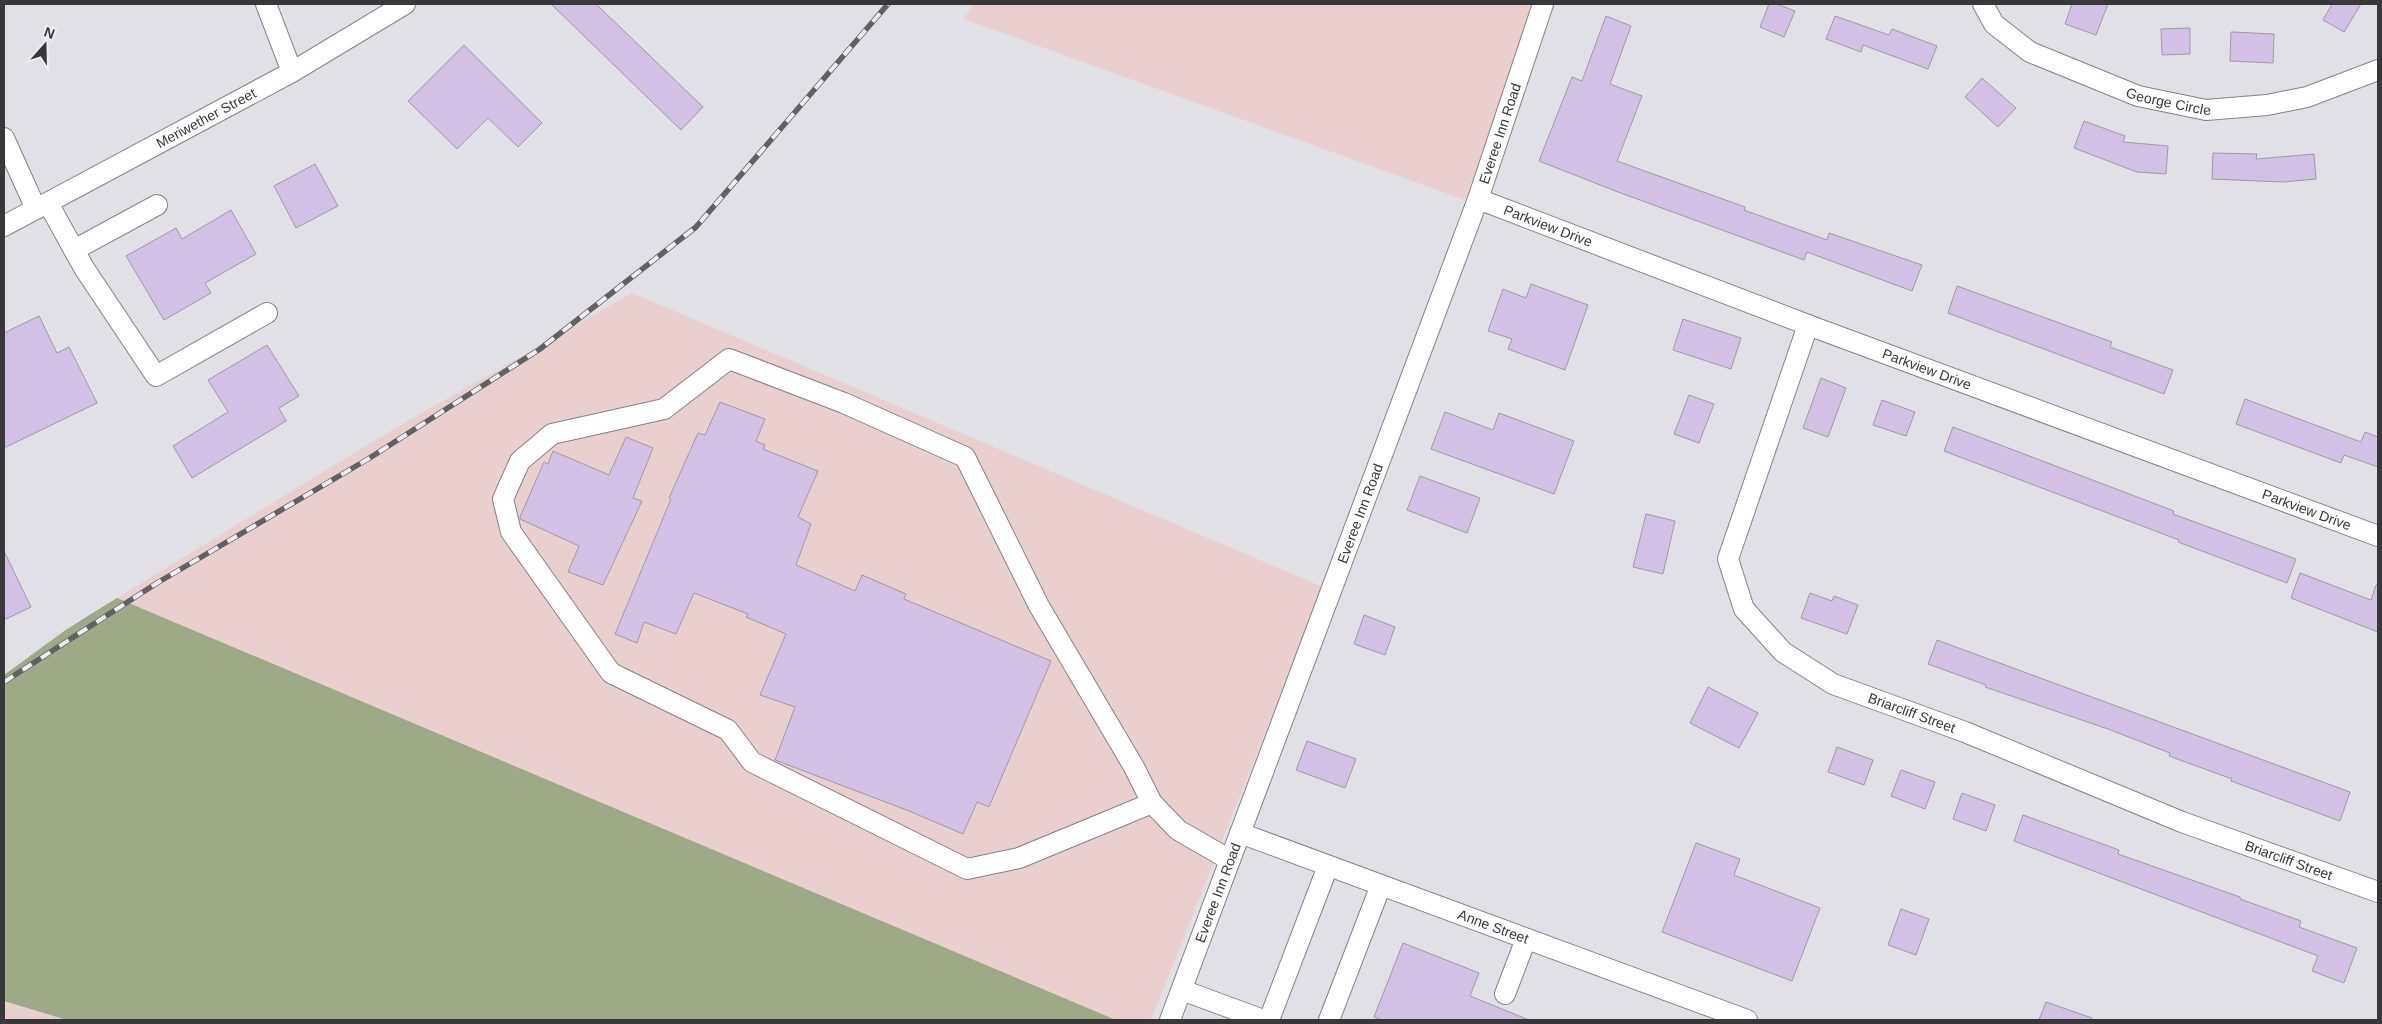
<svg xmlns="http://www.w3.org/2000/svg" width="2382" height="1024" viewBox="0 0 2382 1024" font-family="Arial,sans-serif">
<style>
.industrial{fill:#eacfcf}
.forest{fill:#9ea985}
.building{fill:#d2c1e4;stroke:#9e9ba1}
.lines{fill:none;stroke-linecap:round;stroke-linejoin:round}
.minor-casing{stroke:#838389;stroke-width:22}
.minor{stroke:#fff;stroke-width:20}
.rail-casing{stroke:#616164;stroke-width:5.5}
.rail{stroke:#ededf4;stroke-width:4;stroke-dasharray:11;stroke-linecap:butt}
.labels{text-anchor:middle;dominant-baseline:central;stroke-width:4;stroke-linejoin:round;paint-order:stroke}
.street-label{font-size:14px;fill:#38383a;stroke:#ededf4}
</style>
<rect width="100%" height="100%" fill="#e0e0e6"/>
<g class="industrial">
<path d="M 973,4 L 1537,4 L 1465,200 L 964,19 Z"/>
<path d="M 632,293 L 1323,587 L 1151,1020 L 1115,1020 L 117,598 L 387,433 Z"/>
<path d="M 4,1001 L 67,1020 L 4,1020 Z"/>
</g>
<path class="forest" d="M 117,598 L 1116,1020 L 67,1020 L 4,1001 L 4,675 L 67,629 Z"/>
<g class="building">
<path d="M 551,4 L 596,4 L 703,107 L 681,130 Z"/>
<path d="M 1769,4 L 1777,4 L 1795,11 L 1784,37 L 1760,27 Z"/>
<path d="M 2072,4 L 2108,4 L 2096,35 L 2065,24 Z"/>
<path d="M 2332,4 L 2361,4 L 2344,32 L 2323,20 Z"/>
<path d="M 1606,16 L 1631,26 L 1610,84 L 1642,96 L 1617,161 L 1745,207 L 1744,210 L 1827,240 L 1829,233 L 1922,265 L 1912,291 L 1807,252 L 1804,260 L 1618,192 L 1539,161 L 1572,77 L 1582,81 Z"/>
<path d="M 1835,16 L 1889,35 L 1892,29 L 1937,46 L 1928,69 L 1863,45 L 1861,52 L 1826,39 Z"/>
<path d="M 2190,28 L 2190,54 L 2162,55 L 2161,29 Z"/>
<path d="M 2231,32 L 2274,34 L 2273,63 L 2230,61 Z"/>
<path d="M 464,45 L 542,123 L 518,147 L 488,118 L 457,149 L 408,101 Z"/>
<path d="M 1982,78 L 2016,108 L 1998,127 L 1965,97 Z"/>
<path d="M 2084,121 L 2125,136 L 2123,142 L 2168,146 L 2166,174 L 2137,172 L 2074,148 Z"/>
<path d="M 2213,153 L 2257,154 L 2256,159 L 2314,154 L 2316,179 L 2283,182 L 2212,179 Z"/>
<path d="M 315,164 L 338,206 L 296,228 L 274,186 Z"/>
<path d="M 231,210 L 256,254 L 205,283 L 211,293 L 164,320 L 126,256 L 176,228 L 182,239 Z"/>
<path d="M 1531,284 L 1588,305 L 1565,370 L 1508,349 L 1512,339 L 1488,331 L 1503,289 L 1526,298 Z"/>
<path d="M 1957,286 L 2112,342 L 2110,347 L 2173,370 L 2164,394 L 1948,313 Z"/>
<path d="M 39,316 L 57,353 L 69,347 L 97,403 L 4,448 L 4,333 Z"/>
<path d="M 1683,319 L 1741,338 L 1731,369 L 1673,350 Z"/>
<path d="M 267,345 L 299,396 L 279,408 L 286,421 L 192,478 L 173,446 L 228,412 L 208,380 Z"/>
<path d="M 1821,378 L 1846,388 L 1828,437 L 1803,428 Z"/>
<path d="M 1689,395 L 1714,404 L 1699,443 L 1674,434 Z"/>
<path d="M 2245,399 L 2361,442 L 2365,432 L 2378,437 L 2378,467 L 2344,455 L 2341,463 L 2236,424 Z"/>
<path d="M 1882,400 L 1915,412 L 1906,436 L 1873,425 Z"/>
<path d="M 720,402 L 765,419 L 756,441 L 765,445 L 763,449 L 818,471 L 798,517 L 811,524 L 796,565 L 855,591 L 862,575 L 906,594 L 904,599 L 1051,661 L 989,807 L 977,802 L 963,834 L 909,811 L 775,760 L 795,707 L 760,695 L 786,634 L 746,617 L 748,614 L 694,593 L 676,634 L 644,622 L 637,643 L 615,634 L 671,499 L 669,498 L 698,433 L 705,435 Z"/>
<path d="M 1445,412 L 1493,430 L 1499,413 L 1574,441 L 1554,494 L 1431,449 Z"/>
<path d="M 1953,427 L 2174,511 L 2173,514 L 2296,559 L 2287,583 L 2178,542 L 2179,540 L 1944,451 Z"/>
<path d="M 626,437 L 653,448 L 633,498 L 642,501 L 603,585 L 568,572 L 579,546 L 520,519 L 520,517 L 544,462 L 548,464 L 553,451 L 609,475 Z"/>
<path d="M 1420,476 L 1480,498 L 1467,533 L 1407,510 Z"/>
<path d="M 1646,514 L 1675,521 L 1663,574 L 1633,567 Z"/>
<path d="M 4,551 L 31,607 L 4,620 Z"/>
<path d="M 2300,573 L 2371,600 L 2376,585 L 2378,585 L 2378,632 L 2291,598 Z"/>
<path d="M 1810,593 L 1832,601 L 1834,596 L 1858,605 L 1847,634 L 1801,618 Z"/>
<path d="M 1364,615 L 1395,627 L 1385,655 L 1354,644 Z"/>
<path d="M 1937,640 L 2350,792 L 2340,821 L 2231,781 L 2232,779 L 2169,756 L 2170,753 L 2108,729 L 1985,687 L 1986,685 L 1928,664 Z"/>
<path d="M 1708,687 L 1758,713 L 1739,748 L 1690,723 Z"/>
<path d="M 1307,741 L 1356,759 L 1345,788 L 1296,770 Z"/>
<path d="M 1837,747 L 1873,760 L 1864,785 L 1828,772 Z"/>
<path d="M 1901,770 L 1935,782 L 1925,809 L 1891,796 Z"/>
<path d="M 1962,793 L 1995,805 L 1986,831 L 1953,819 Z"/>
<path d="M 2023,815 L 2119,850 L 2118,854 L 2240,897 L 2240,899 L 2301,921 L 2299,927 L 2357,948 L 2344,983 L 2312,971 L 2318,956 L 2014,841 Z"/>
<path d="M 1696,843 L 1740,859 L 1734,875 L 1820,908 L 1792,981 L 1662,932 Z"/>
<path d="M 1901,909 L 1929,919 L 1916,955 L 1888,945 Z"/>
<path d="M 1403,943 L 1479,973 L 1470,996 L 1529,1020 L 1382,1020 L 1374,1017 Z"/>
<path d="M 2046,1002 L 2092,1018 L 2092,1020 L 2039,1020 Z"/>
</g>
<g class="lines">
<defs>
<g id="minor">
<path d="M 266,4 L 292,72"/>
<path id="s1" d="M 1983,4 L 1994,24 L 2030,52 L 2138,96 L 2206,110 L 2267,105 L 2307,97 L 2378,70"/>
<path d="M 4,138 L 36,209"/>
<path id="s2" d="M 1478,199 L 1808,325 L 2378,536"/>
<path d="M 48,203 L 84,268 L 156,376 L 267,313"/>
<path id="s3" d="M 4,226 L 292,72 L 405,4"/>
<path d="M 74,250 L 157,205"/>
<path id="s4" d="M 1808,325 L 1728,559 L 1744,609 L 1783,652 L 1833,684 L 1965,732 L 2182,822 L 2378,892"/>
<path d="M 1152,803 L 1019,858 L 967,869 L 752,762 L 728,730 L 611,673 L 511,532 L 503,499 L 520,461 L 552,434 L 664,409 L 729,359 L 844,403 L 965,457 L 1039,606 L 1134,767 L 1152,803 L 1178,830 L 1230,860"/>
<path id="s5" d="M 1240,833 L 1747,1020"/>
<path d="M 1182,990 L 1263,1020"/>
<path d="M 1505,994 L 1526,939"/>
<path id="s6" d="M 1170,1020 L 1478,199 L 1543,4"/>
<path d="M 1269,1020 L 1328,866"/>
<path d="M 1329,1020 L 1381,885"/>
</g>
</defs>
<use href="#minor" class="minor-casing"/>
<use href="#minor" class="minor"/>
<defs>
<path id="rail" d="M 4,682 L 157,583 L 368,459 L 540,349 L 696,227 L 888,4"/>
</defs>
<use href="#rail" class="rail-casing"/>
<use href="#rail" class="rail"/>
</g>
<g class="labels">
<g class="street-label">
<text stroke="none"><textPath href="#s1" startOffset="216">George Circle</textPath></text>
<text stroke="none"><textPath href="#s3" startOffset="229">Meriwether Street</textPath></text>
<text stroke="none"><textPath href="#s6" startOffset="946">Everee Inn Road</textPath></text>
<text stroke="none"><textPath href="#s2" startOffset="75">Parkview Drive</textPath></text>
<text stroke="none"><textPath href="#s2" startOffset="480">Parkview Drive</textPath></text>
<text stroke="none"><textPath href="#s2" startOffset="885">Parkview Drive</textPath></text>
<text stroke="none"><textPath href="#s6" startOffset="541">Everee Inn Road</textPath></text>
<text stroke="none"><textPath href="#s4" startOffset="501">Briarcliff Street</textPath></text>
<text stroke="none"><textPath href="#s4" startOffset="906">Briarcliff Street</textPath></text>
<text stroke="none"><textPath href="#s6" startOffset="136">Everee Inn Road</textPath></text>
<text stroke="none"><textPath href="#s5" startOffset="270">Anne Street</textPath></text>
</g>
</g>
<rect width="2382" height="1024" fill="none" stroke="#38383a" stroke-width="10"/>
<g transform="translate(45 45) rotate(20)" stroke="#ededf4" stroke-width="4" paint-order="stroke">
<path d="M0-4L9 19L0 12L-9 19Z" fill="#38383a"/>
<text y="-8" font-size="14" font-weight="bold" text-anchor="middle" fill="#38383a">N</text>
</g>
</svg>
